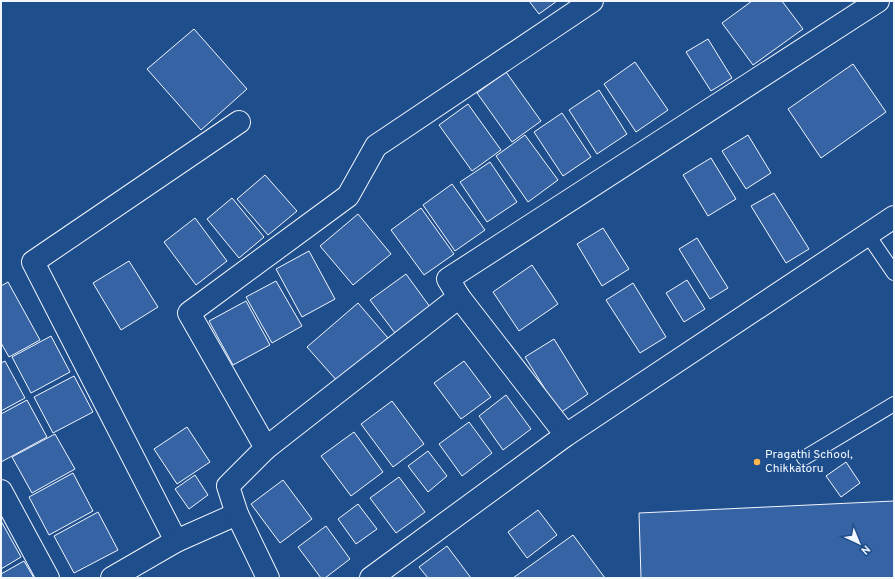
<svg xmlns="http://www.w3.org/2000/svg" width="895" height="579" viewBox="0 0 895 579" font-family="Overpass,sans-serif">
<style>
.building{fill:#3563a3;stroke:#f2f6ff}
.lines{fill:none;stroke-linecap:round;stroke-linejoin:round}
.lane-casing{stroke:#f2f6ff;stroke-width:16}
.street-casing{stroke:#f2f6ff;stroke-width:24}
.lane{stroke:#1f4e8c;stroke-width:14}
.street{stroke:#1f4e8c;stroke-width:22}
.poi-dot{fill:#ffb74d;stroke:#1f4e8c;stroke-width:1.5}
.labels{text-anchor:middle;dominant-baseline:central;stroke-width:3;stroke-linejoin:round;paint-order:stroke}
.poi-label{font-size:12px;fill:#f2f6ff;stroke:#1f4e8c;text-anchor:start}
</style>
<rect width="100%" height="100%" fill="#1f4e8c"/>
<g class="building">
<path d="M 529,1 L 557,1 L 539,14 Z"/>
<path d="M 752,1 L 782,1 L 803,29 L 753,65 L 722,23 Z"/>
<path d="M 194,29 L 247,89 L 201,130 L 147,69 Z"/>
<path d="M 708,39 L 732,78 L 711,91 L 686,52 Z"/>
<path d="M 635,62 L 668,110 L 636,132 L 604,84 Z"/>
<path d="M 853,64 L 886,112 L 821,158 L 788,109 Z"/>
<path d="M 506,72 L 541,121 L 512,142 L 477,93 Z"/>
<path d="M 599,90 L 627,134 L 597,154 L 569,110 Z"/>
<path d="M 468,104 L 501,150 L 472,171 L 439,125 Z"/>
<path d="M 562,113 L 591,157 L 563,176 L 534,132 Z"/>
<path d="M 525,135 L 558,180 L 528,202 L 496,156 Z"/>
<path d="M 748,135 L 771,173 L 746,189 L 722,151 Z"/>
<path d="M 711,158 L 736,199 L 708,216 L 683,175 Z"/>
<path d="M 490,162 L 517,202 L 487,222 L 460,182 Z"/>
<path d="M 265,175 L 297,211 L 268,235 L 237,199 Z"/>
<path d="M 452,184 L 485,230 L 455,251 L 423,205 Z"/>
<path d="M 774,193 L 809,249 L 786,263 L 751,206 Z"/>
<path d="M 232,198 L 264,237 L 239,258 L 207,219 Z"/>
<path d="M 421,208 L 454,254 L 424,275 L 391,230 Z"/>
<path d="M 358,214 L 391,254 L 353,285 L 320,246 Z"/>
<path d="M 195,218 L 227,261 L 196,285 L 164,242 Z"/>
<path d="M 603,228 L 629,269 L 602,286 L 577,244 Z"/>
<path d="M 697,238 L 728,288 L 710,299 L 679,249 Z"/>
<path d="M 309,251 L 335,299 L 302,317 L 276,269 Z"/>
<path d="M 129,261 L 158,307 L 121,330 L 93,283 Z"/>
<path d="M 532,265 L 558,304 L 519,331 L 493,292 Z"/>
<path d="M 406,274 L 433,311 L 398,337 L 370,300 Z"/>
<path d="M 687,280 L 705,309 L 684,322 L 666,293 Z"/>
<path d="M 276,281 L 302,326 L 272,343 L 246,297 Z"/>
<path d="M 8,282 L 40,340 L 9,357 L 1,343 L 1,286 Z"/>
<path d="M 633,283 L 666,337 L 640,353 L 606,300 Z"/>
<path d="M 246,301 L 270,345 L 233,365 L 209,321 Z"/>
<path d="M 358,303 L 388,338 L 338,382 L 307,347 Z"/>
<path d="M 51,336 L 70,372 L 31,393 L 12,357 Z"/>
<path d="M 554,339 L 588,394 L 560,413 L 525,357 Z"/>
<path d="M 5,361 L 25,398 L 1,411 L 1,363 Z"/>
<path d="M 464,361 L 491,397 L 461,419 L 434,383 Z"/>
<path d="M 74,376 L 93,412 L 53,433 L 34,397 Z"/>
<path d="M 506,395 L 531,429 L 503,450 L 479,416 Z"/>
<path d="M 27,400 L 47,437 L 1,462 L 1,414 Z"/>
<path d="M 392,401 L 424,444 L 393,467 L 361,424 Z"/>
<path d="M 469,422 L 492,453 L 462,476 L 439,444 Z"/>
<path d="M 187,427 L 210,462 L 177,484 L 154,449 Z"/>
<path d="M 354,432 L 383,472 L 351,496 L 321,456 Z"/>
<path d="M 55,434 L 75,469 L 32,493 L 12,457 Z"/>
<path d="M 428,451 L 447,476 L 428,492 L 408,466 Z"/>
<path d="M 846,462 L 860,483 L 841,497 L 826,476 Z"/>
<path d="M 73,473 L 93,511 L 49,535 L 29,497 Z"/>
<path d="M 195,475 L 208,495 L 189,509 L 175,489 Z"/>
<path d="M 399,477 L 425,512 L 396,533 L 370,498 Z"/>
<path d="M 283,480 L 312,519 L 280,543 L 251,504 Z"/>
<path d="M 894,501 L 894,578 L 641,578 L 639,513 Z"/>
<path d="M 358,504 L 377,529 L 356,544 L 338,519 Z"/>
<path d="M 538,510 L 557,535 L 527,558 L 508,532 Z"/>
<path d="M 98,512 L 118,550 L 74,573 L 54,536 Z"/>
<path d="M 1,521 L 21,557 L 1,569 Z"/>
<path d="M 326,526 L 350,559 L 325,578 L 321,578 L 298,547 Z"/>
<path d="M 573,535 L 605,578 L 513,578 Z"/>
<path d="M 447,546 L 471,578 L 428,578 L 419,567 Z"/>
<path d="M 24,561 L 34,578 L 1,578 L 1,574 Z"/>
</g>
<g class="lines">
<defs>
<g id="lane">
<path d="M 868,235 L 894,273"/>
<path d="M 804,458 L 894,404"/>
</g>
<g id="street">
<path d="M 566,435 L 459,297 L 448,279 L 878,1"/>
<path d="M 266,448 L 189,313 L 348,196 L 376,146 L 592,1"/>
<path d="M 1,491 L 48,578"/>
<path d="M 176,541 L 33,262 L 239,122"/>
<path d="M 112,578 L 176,541 L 237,514"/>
<path d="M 268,578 L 237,514 L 228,486 L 266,448 L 459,297"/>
<path d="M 371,578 L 566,435 L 894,217"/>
</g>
</defs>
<use href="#lane" class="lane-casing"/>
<use href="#street" class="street-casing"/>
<use href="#lane" class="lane"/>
<use href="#street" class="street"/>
</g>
<circle class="poi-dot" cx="757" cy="462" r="4"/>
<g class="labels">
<g class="poi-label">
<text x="765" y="455">Pragathi School,<tspan x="765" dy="14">Chikkatoru</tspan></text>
</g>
</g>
<rect width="895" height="579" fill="none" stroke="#f2f6ff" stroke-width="4"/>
<g transform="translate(859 543) rotate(136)" stroke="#1f4e8c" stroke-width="3" paint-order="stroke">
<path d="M0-3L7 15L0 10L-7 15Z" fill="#f2f6ff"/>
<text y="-6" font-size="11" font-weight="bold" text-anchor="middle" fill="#f2f6ff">N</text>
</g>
</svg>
